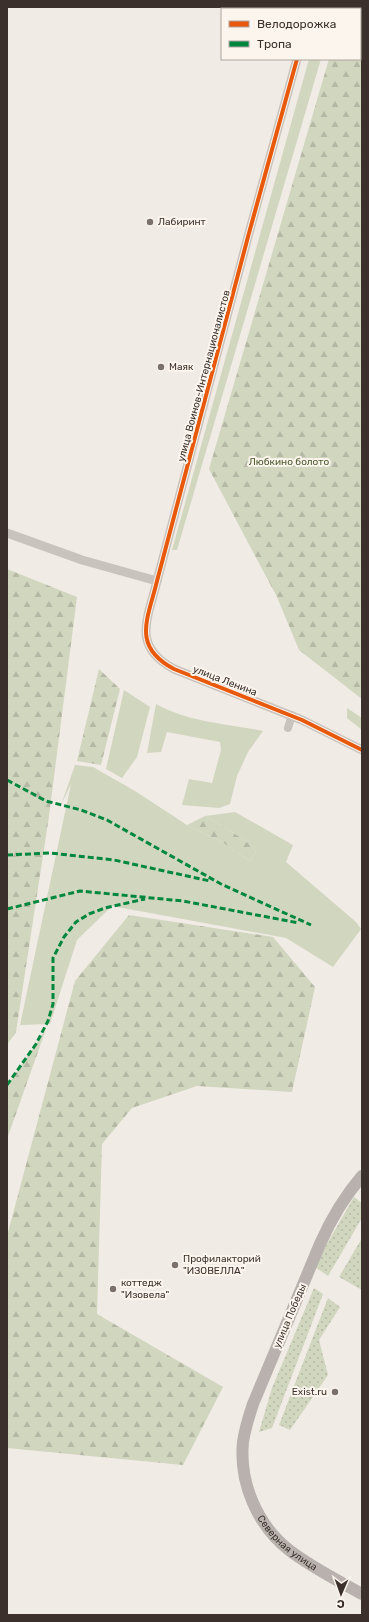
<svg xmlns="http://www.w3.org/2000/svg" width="369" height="1622" viewBox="0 0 369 1622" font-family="Rubik,sans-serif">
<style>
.green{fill:#d1d6bf}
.forest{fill:url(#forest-firs)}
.park{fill:url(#park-dots)}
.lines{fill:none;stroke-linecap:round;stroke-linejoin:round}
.minor{stroke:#c9c3be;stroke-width:8}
.tertiary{stroke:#c9c3be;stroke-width:9}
.primary{stroke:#b8b1ad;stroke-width:12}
.quiet{stroke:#00873e;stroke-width:3;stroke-dasharray:6 3;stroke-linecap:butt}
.cycleway-casing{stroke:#fbf5ee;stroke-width:6}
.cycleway{stroke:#e8590c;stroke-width:4}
.poi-dot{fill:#7a716c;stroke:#fbf5ee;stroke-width:1.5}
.labels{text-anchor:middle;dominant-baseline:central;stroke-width:4;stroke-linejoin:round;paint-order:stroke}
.poi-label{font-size:10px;fill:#3b302b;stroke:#fbf5ee;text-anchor:start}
.street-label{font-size:10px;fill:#3b302b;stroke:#fbf5ee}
.park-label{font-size:10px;fill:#4a5a2e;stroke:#fbf5ee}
</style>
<defs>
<pattern id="forest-firs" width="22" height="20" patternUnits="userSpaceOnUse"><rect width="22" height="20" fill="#d1d6bf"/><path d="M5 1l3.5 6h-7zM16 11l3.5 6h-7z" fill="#b4b8a4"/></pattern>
<pattern id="park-dots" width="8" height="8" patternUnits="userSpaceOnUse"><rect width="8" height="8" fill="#d1d6bf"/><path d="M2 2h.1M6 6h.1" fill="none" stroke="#b4b8a4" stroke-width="1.8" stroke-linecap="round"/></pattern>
</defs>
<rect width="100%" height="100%" fill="#f0ebe5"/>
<g class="green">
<path d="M 309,59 L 321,59 L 177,550 L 172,550 Z"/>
<path d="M 124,690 L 150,707 L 137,757 L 122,778 L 106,769 Z"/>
<path d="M 156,704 C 188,722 228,724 263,731 L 248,752 L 237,776 L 230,804 L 219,808 L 182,805 L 189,779 L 212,783 L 221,750 L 220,742 L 167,732 L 161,752 L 147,753 Z"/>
<path d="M 347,708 L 362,718 L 362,730 L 347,718 Z"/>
<path d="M 75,765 L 93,767 L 135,791 L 187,825 L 222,842 L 250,861 L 256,851 L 245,840 L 205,816 L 235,812 L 293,845 L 286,862 L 356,922 L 361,929 L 333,967 L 286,938 L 112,906 L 77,940 L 50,1024 L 20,1025 L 71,784 L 61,805 Z"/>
</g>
<g class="forest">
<path d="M 344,7 L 362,7 L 362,699 L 299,650 L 277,597 L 209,469 L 329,59 L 360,59 L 360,9 L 343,9 Z"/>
<path d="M 7,569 L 77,597 L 49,816 L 16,1032 L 7,1045 Z"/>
<path d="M 99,669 L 120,689 L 101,765 L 77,761 Z"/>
<path d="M 205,816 L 245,840 L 256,851 L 250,861 L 222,842 L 187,825 Z"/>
<path d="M 129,915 L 273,937 L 315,987 L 292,1092 L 197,1086 L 132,1108 L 102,1144 L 97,1314 L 223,1387 L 183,1465 L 7,1448 L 7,1236 L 75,981 Z"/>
<path d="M 46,1029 L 7,1139 L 7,1086 Z"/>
</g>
<g class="park">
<path d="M 354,1197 L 362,1203 L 362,1218 L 328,1276 L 315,1267 L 324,1249 Z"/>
<path d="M 362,1238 L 362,1290 L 339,1277 Z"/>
<path d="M 314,1288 L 323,1294 L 272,1428 L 259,1432 L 272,1388 Z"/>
<path d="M 328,1298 L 340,1307 L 319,1340 L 328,1375 L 290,1430 L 279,1425 Z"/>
</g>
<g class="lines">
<path class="minor" d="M 288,728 L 292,715"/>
<g class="tertiary">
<path d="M 311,9 L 312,7"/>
<path d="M 297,59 L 249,233 L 157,581 C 148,619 131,646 174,669 L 302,720 L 362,750"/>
<path d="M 7,533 L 82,560 L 157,581"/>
</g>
<path class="primary" id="s1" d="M 362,1176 C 344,1197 331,1219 320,1244 L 253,1404 C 249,1416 245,1428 243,1442 C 239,1482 257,1525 289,1550 C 311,1567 337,1580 362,1594"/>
<g class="quiet">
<path d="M 7,780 L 46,801 L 81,810 L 107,820 L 221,884 L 311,925"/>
<path d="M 7,855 L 50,853 L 114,860 L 210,881"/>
<path d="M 7,909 L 80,891 L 183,901 L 299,923"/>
<path d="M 7,1085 L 36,1044 L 48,1021 L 53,1004 L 53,958 L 64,937 L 76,922 L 89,914 L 105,908 L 145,899"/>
</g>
<defs>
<path id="cycleway" d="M 297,59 L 249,233 L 157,581 C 148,619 131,646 174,669 L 302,720 L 362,750"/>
</defs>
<use href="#cycleway" class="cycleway-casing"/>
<use href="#cycleway" class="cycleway"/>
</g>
<g class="poi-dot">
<circle cx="150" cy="222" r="4"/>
<circle cx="161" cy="367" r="4"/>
<circle cx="175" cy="1265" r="4"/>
<circle cx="113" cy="1289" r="4"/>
<circle cx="335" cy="1392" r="4"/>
</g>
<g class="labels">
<g class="poi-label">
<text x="158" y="222">Лабиринт</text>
<text x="169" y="367">Маяк</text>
<text x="183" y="1259">Профилакторий<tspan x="183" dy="12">"ИЗОВЕЛЛА"</tspan></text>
<text x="121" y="1283">коттедж<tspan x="121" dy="12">"Изовела"</tspan></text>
<text x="327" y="1392" text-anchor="end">Exist.ru</text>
</g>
<g class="street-label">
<text transform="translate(204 376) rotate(-75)">улица Воинов-Интернационалистов</text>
<text transform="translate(225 681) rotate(21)">улица Ленина</text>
<text transform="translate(290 1316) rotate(-67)">улица Победы</text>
<text stroke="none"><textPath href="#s1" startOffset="409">Северная улица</textPath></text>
</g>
<g class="park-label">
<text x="289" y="462">Любкино болото</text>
</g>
</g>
<rect width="369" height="1622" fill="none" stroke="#3b302b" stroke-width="16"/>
<rect x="221" y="8" width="140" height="52" fill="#fbf5ee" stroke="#aea6a0"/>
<rect x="229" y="21" width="20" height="6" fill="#e8590c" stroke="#aea6a0"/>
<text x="257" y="28" font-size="12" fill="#3b302b">Велодорожка</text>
<rect x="229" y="41" width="20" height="6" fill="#00873e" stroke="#aea6a0"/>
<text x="257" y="48" font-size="12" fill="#3b302b">Тропа</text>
<g transform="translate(341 1594) rotate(182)" stroke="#fbf5ee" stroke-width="3" paint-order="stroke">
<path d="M0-3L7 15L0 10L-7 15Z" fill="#3b302b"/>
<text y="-6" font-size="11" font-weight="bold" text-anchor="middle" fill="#3b302b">С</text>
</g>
</svg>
